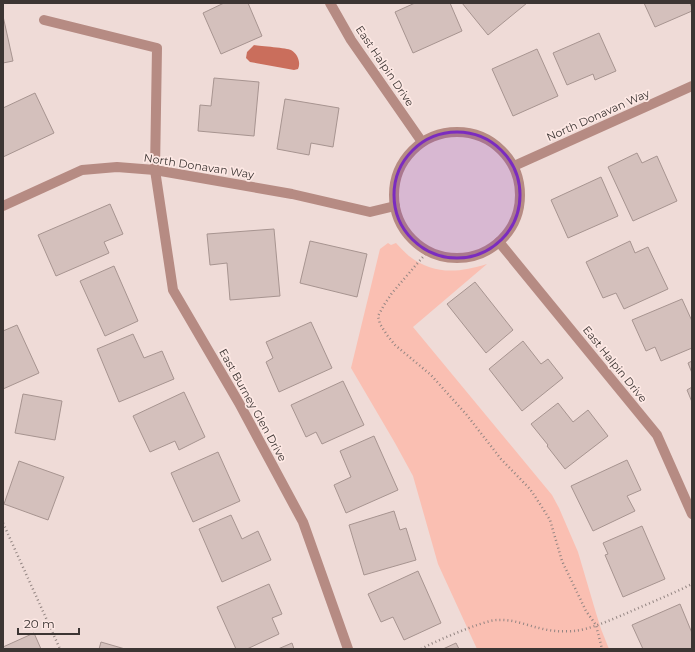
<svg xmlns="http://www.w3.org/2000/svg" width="695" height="652" viewBox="0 0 695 652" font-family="Montserrat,sans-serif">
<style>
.green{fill:#fabfb2}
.water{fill:#ca6e5c}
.building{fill:#d4c0bc;stroke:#a79490}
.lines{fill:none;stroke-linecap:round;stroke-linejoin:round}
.path{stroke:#938582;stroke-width:2.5;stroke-dasharray:1 3;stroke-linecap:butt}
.minor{stroke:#b68b83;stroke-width:10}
.marked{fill:#7b2cbf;fill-opacity:0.2;stroke:#7b2cbf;stroke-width:3;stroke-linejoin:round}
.labels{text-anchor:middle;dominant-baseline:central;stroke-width:3.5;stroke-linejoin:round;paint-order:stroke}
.street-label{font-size:11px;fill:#3c3533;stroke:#fde8e4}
</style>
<rect width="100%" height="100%" fill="#efdbd7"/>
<path class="green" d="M 388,243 L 391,245 L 396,243 C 400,247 404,252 409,256 C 434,275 458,273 487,264 L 413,327 L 552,495 L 559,508 L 578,552 L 596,613 L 601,629 L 609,649 L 477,649 L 438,564 L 413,476 L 395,443 L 351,368 L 380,249 Z"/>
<path class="water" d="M 254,45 C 260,46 288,48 291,50 C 298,54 301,63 298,69 L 294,70 L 250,62 L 246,58 L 247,52 Z"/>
<g class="building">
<path d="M 224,3 L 248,3 L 262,36 L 221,54 L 203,13 Z"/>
<path d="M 415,3 L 450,3 L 462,31 L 413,53 L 395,12 Z"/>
<path d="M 462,3 L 527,3 L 488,35 Z"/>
<path d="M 644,3 L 690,3 L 692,8 L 692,11 L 655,27 Z"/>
<path d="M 3,16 L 13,61 L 3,63 Z"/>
<path d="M 599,33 L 616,71 L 595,80 L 593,74 L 567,85 L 553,53 Z"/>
<path d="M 537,49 L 558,96 L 513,116 L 492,69 Z"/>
<path d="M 214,78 L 259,82 L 254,136 L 198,131 L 200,105 L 211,106 Z"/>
<path d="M 35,93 L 54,133 L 3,157 L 3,108 Z"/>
<path d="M 285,99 L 339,108 L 333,147 L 311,143 L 309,155 L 277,149 Z"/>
<path d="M 637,153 L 642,163 L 657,156 L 677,201 L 633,221 L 608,167 Z"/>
<path d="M 601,177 L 618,216 L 568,238 L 551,200 Z"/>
<path d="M 110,204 L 123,234 L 104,242 L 109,253 L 56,276 L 38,235 Z"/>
<path d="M 274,229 L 280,296 L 230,300 L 227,263 L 210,265 L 207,234 Z"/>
<path d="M 310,241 L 367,254 L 357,297 L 300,283 Z"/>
<path d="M 630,241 L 635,253 L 648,247 L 668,289 L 624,309 L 616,293 L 603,298 L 586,262 Z"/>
<path d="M 114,266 L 138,321 L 105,336 L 80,281 Z"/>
<path d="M 475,282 L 513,330 L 486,353 L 447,304 Z"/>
<path d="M 682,299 L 692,321 L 692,348 L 661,361 L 655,347 L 646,351 L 632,320 Z"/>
<path d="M 311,322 L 332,368 L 279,392 L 266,362 L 273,358 L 266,342 Z"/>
<path d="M 17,325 L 39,373 L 3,389 L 3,331 Z"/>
<path d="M 133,334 L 144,358 L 162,351 L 174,379 L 119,402 L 97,349 Z"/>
<path d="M 523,341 L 541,364 L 548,359 L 563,378 L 522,411 L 489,369 Z"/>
<path d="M 692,361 L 692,373 L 688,363 Z"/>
<path d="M 343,381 L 364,425 L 322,444 L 316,432 L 306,437 L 291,405 Z"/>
<path d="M 692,387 L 692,402 L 687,390 Z"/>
<path d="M 184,392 L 205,437 L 179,450 L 175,441 L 150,452 L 133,416 Z"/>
<path d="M 23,394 L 62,401 L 55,440 L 15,433 Z"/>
<path d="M 558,403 L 573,422 L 588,410 L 608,436 L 565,469 L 547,446 L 548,445 L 531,424 Z"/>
<path d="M 374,436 L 398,490 L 346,513 L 334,485 L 351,477 L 340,451 Z"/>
<path d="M 218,452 L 240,501 L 193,522 L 171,473 Z"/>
<path d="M 627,460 L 641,490 L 627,496 L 635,511 L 593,531 L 571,486 Z"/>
<path d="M 19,461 L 64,477 L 48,520 L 4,504 Z"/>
<path d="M 394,511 L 400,530 L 406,528 L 416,560 L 364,575 L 349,525 Z"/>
<path d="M 231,515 L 242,539 L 258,531 L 271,560 L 222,582 L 199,529 Z"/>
<path d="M 642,526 L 665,579 L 623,597 L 605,555 L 608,554 L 603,543 Z"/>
<path d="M 418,571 L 441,623 L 404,640 L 393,617 L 381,622 L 368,594 Z"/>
<path d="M 269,584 L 282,614 L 272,618 L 279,634 L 247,649 L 236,649 L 217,607 Z"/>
<path d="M 680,604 L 692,633 L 692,649 L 643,649 L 632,625 Z"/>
<path d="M 34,633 L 41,649 L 3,649 L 3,647 Z"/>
<path d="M 101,642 L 125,649 L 99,649 Z"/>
<path d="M 292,643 L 294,649 L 278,649 Z"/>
<path d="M 456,643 L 459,649 L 443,649 Z"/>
</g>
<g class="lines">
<g class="path">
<path d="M 428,251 L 392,293 L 384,305 L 378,316 L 380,324 L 387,335 L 395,345 L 431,375 L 466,414 L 501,459 L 530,489 L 540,504 L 550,520 L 562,561 L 586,611 L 596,625 L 602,649"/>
<path d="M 3,523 L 60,649"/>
<path d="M 421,649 C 438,640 456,633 474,626 C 481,624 490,620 498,620 C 512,619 526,625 539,628 C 550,631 561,632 573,631 C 589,630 610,620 625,614 C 647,604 670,595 692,584"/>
</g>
<g class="minor">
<path d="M 330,3 L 351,40 L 422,142"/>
<path d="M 44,20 L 157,48 L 155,170 L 173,290 L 239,403 L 303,522 L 348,649"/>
<circle cx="457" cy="195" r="63"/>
<path d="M 514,166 L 692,86"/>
<path d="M 3,206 L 82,170 L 117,167 L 155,170 L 292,194 L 370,212 L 395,206"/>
<path d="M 499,242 L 657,435 L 692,514"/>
</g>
</g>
<path class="marked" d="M394 195a63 63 0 1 1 126 0a63 63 0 1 1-126 0Z"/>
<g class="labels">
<g class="street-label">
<text transform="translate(385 66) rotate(56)">East Halpin Drive</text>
<text transform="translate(598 115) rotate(-24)">North Donavan Way</text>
<text transform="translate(199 166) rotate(9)">North Donavan Way</text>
<text transform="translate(615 364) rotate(51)">East Halpin Drive</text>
<text transform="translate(253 405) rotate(61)">East Burney Glen Drive</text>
</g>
</g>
<rect width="695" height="652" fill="none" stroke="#3c3533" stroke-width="8"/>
<path d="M18 628v6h61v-6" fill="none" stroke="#3c3533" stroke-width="2"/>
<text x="24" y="628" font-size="12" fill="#3c3533" stroke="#fde8e4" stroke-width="3" paint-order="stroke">20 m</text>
</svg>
